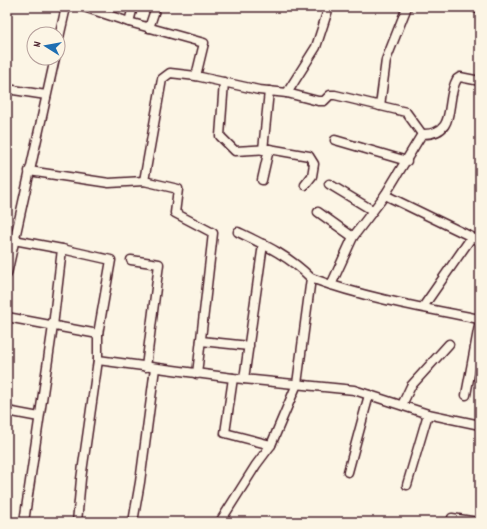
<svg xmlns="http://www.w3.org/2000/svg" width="487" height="529" viewBox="0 0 487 529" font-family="Dekko,sans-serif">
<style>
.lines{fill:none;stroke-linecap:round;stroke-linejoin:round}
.street-casing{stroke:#4a1f2b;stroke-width:11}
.street{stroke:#fcf5e5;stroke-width:8}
</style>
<rect width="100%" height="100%" fill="#fcf5e5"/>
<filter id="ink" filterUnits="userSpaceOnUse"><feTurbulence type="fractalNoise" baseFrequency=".025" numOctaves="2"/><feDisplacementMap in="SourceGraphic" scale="8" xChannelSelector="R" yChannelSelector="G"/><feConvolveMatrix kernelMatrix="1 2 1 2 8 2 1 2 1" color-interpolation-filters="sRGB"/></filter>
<g filter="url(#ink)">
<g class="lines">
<defs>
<g id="street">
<path d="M 84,7 L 129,22 L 133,7"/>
<path d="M 474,7 L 480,10"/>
<path d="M 129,22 L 204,43 L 196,76 L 259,90 L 287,93 L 318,101 L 324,101 L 330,95 L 335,95 L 406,112 L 422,134 C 459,135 444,101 457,79 L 460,77 L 480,81"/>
<path d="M 149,28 L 156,7"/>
<path d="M 58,42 L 66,7"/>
<path d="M 224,82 L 220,136 L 235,151 L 269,149 L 309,156 L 314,164 L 312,176 L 305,185"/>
<path d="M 7,89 L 46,95"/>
<path d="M 287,93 L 316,47 L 329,7"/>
<path d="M 380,106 L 386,60 L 407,7"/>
<path d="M 335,140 L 407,161"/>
<path d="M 263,150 L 269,91"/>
<path d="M 29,171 L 109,183 L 144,181 L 178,189 L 175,213 L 213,233 L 197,374"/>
<path d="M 262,180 L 269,149"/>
<path d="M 144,181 L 162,79 L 170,73 L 196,76"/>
<path d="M 329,184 L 372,210"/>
<path d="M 385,195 L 480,241"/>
<path d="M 318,212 L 353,237"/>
<path d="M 14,240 L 62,249 L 53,326 L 24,522"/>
<path d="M 62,249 L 111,260 L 98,334"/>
<path d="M 131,260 L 159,264 L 146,367"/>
<path d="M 7,274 L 55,58"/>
<path d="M 311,278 C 365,298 423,308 480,319"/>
<path d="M 331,285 L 353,237 L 385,195 L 422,134"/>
<path d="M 423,307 L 471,238"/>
<path d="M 7,317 L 98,334 L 98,360 L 233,378 L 354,390 L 428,414 L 480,425"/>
<path d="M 201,341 L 249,346"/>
<path d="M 233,378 L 225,433 L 271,445"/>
<path d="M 244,379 L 263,244"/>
<path d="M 466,395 L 480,320"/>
<path d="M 402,405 L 411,386 L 449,344"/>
<path d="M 7,411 L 39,417"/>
<path d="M 348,472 L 369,395"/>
<path d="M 407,485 L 428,414"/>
<path d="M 452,518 L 478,522"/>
<path d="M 77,522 L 81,479 L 98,360"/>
<path d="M 133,522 L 140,482 L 155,368"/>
<path d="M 220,522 L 256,465 L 271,445 L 297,384 L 311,278 C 289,256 265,245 238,232"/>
</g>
</defs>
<use href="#street" class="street-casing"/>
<use href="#street" class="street"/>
</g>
</g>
<rect width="487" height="529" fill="none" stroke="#fcf5e5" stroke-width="24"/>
<rect x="12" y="12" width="463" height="505" fill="none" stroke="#4a1f2b" stroke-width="1.5" filter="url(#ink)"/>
<g transform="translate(46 46) rotate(281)"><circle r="19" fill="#fcf5e5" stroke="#b59f9b"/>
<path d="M0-3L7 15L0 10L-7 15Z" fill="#1f6fb2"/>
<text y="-6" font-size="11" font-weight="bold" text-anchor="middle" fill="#4a1f2b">N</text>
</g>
</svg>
